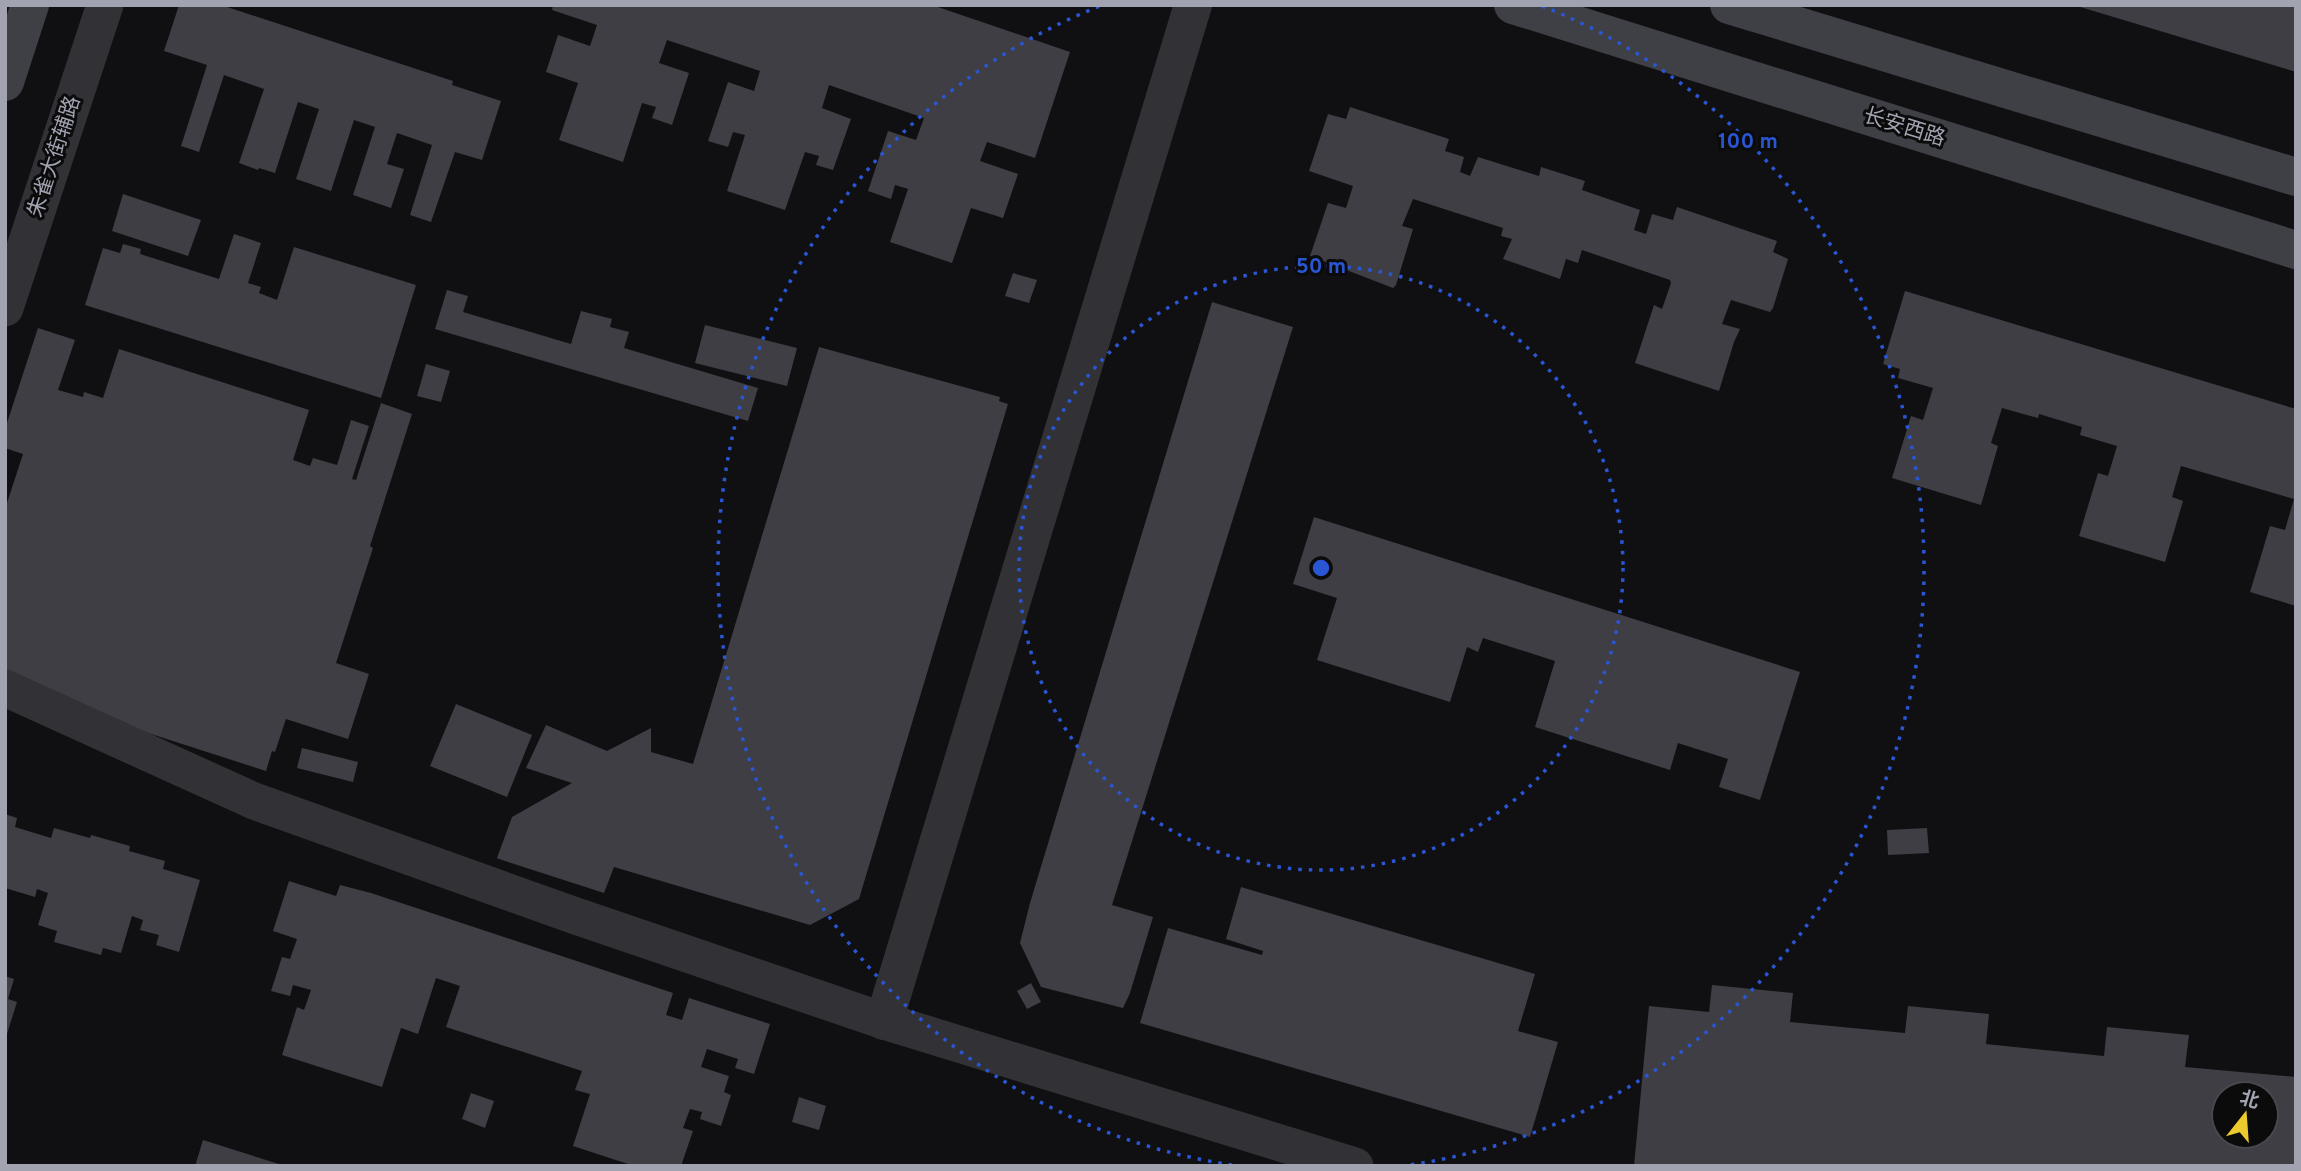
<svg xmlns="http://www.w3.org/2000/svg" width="2301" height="1171" viewBox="0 0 2301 1171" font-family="Overpass,'Noto Sans SC',sans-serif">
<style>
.building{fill:#3f3e44;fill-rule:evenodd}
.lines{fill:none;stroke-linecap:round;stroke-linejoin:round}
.minor{stroke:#313136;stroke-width:37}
.tertiary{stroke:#313136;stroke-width:38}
.secondary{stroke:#3f3f46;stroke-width:38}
.ring{fill:none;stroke:#2a56d4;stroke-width:3.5;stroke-dasharray:3.5 7}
.labels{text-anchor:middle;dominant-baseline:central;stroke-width:6;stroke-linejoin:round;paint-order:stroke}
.street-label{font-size:21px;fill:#a1a3b1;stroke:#0b0b0c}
.centre{fill:#2a56d4;stroke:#0b0b0c;stroke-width:3.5}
.ring-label{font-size:21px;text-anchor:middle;font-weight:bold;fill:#2a56d4;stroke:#0b0b0c;stroke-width:6;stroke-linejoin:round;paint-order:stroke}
</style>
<rect width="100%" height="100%" fill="#100f11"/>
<g class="building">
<path d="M 179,5 L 221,5 L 453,81 L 452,85 L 501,101 L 482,160 L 455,152 L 431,222 L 410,215 L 432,145 L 397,133 L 387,164 L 404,169 L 391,208 L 353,195 L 375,127 L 354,120 L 331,191 L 296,179 L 319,109 L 298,102 L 275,173 L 259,168 L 258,170 L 239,163 L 264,89 L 224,75 L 199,152 L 181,146 L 207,65 L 164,51 Z"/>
<path d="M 553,5 L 932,5 L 1070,52 L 1035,158 L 987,142 L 980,161 L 1018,174 L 1003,218 L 971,208 L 952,263 L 890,242 L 908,189 L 895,185 L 891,199 L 868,191 L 888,131 L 916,140 L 924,118 L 829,85 L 822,108 L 851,119 L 833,170 L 816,165 L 819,156 L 805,152 L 785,210 L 727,191 L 745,135 L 733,132 L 728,147 L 708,141 L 728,82 L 754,91 L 760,71 L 667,40 L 659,63 L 689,73 L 672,125 L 652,118 L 656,107 L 642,103 L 623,162 L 559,140 L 578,83 L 546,72 L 558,35 L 590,46 L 597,25 L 552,10 Z"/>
<path d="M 2296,5 L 2296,72 L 2077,6 L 2077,5 Z"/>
<path d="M 1350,107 L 1449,139 L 1445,151 L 1464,157 L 1460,172 L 1470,176 L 1478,157 L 1539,176 L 1541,167 L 1585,181 L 1582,190 L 1640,210 L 1634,230 L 1646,234 L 1652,214 L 1673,220 L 1677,207 L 1777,241 L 1773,252 L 1788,259 L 1773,308 L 1770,312 L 1731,300 L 1722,324 L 1740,329 L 1734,342 L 1719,391 L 1635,363 L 1654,305 L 1662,309 L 1671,283 L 1670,280 L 1582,250 L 1578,263 L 1566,259 L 1560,279 L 1503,259 L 1512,239 L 1501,236 L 1503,228 L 1413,199 L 1402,226 L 1413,229 L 1396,285 L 1393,288 L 1310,256 L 1328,203 L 1346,208 L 1353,186 L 1309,171 L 1328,114 L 1346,119 Z"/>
<path d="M 123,194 L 201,220 L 188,256 L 112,231 Z"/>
<path d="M 234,234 L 261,243 L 248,283 L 261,287 L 259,293 L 277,300 L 294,247 L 416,285 L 381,398 L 85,305 L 103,248 L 120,253 L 123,244 L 141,249 L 140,254 L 219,279 Z"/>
<path d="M 1013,273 L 1037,280 L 1029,303 L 1005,296 Z"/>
<path d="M 447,290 L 468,296 L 463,312 L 571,344 L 581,311 L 612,319 L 610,327 L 629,332 L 624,348 L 758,388 L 748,421 L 435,329 Z"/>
<path d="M 1905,291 L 2296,409 L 2296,606 L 2250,592 L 2270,526 L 2285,530 L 2294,499 L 2181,466 L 2172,497 L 2183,501 L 2165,562 L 2079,536 L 2098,473 L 2108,476 L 2117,446 L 2080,435 L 2082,427 L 2039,414 L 2038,418 L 2002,408 L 1991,443 L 1998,446 L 1981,505 L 1892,478 L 1911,416 L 1923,420 L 1933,388 L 1898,378 L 1900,369 L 1883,364 Z"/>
<path d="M 1212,302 L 1293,327 L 1112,905 L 1153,917 L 1130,993 L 1123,1008 L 1041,987 L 1020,943 L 1030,903 Z"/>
<path d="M 705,325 L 797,348 L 787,386 L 695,363 Z"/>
<path d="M 38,328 L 75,340 L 58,390 L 83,397 L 84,392 L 103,398 L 119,349 L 309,410 L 293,460 L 310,466 L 313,458 L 337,465 L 351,420 L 369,426 L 352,479 L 356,480 L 381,403 L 412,414 L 370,546 L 373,548 L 336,663 L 369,674 L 348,739 L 286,719 L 275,752 L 272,751 L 266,771 L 5,687 L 5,509 L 23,454 L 5,448 L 5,429 Z"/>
<path d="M 819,347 L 1000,397 L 999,401 L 1008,404 L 859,899 L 810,925 L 614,867 L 604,893 L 499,859 L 497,858 L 512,817 L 572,783 L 526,768 L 546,725 L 607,751 L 651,728 L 651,752 L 693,764 Z"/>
<path d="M 426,364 L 450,371 L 441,402 L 417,396 Z"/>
<path d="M 1314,517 L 1800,672 L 1760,800 L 1719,787 L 1728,759 L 1678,743 L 1670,770 L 1535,727 L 1555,661 L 1483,638 L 1478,652 L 1467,647 L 1450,702 L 1317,660 L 1337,598 L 1293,584 Z"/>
<path d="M 456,704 L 532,735 L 507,797 L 430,766 Z"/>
<path d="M 302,748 L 358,762 L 353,782 L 297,768 Z"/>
<path d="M 5,814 L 17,818 L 15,827 L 51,838 L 54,828 L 90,838 L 91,835 L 130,846 L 129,851 L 165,861 L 163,869 L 200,880 L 179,952 L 156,945 L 159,935 L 140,930 L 143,920 L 132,916 L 121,953 L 103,948 L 101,955 L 54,942 L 57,931 L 38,925 L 48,893 L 37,889 L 35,897 L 5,888 Z"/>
<path d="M 1927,828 L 1929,853 L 1888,855 L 1887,830 Z"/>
<path d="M 289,881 L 336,896 L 340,885 L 371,893 L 673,993 L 666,1015 L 682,1020 L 689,998 L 770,1024 L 754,1074 L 735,1068 L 738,1059 L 707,1049 L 701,1067 L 729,1076 L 724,1092 L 731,1095 L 721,1126 L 700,1119 L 702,1112 L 690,1109 L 683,1128 L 693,1131 L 681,1166 L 634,1166 L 573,1146 L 590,1094 L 575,1090 L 582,1071 L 446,1027 L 460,986 L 436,978 L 418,1034 L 401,1028 L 382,1087 L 282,1055 L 297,1007 L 304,1010 L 311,990 L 293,985 L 290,996 L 271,991 L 282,957 L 290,959 L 297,939 L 273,931 Z"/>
<path d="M 1241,887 L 1535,974 L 1518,1031 L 1558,1042 L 1530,1137 L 1140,1023 L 1168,928 L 1262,955 L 1263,951 L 1226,939 Z"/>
<path d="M 5,976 L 14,979 L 8,999 L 17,1002 L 6,1037 Z"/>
<path d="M 1031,983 L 1041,1002 L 1027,1009 L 1017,991 Z"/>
<path d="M 1712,985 L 1793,993 L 1790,1022 L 1905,1033 L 1908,1006 L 1989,1014 L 1986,1044 L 2104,1056 L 2107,1027 L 2189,1035 L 2185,1067 L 2296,1077 L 2296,1166 L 1634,1166 L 1649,1006 L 1709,1012 ZM 2224,1094 L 2266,1094 L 2266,1136 L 2224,1136 Z"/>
<path d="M 471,1093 L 494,1101 L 485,1128 L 462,1119 Z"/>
<path d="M 799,1097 L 826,1106 L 819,1130 L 792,1122 Z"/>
<path d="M 203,1140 L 282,1165 L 282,1166 L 195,1166 Z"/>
</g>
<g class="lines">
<g class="minor">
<path d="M 5,308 L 105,5"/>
<path d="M 5,688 L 254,801 L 573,915 L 884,1021 L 1355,1166"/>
</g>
<path class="tertiary" d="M 884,1021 L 1193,5"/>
<g class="secondary">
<path d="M 1513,5 L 2296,250"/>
<path d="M 1729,5 L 2296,177"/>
<path d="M 5,82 L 30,5"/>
</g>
</g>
<g class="ring">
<circle cx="1321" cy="568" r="302"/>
<path d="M1232 1165A604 604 0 0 1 1100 6M1542 6A604 604 0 0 1 1410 1165"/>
</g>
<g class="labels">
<g class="street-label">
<text transform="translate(1904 128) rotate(17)">长安西路</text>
<text transform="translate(55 157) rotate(-72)">朱雀大街辅路</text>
</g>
</g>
<circle cx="1321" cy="568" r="10" class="centre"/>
<g class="ring-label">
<text x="1748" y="148">100 m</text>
<text x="1321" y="273">50 m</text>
</g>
<rect width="2301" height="1171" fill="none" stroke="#a1a3b1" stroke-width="14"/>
<g transform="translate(2245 1115) rotate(17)"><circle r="33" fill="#0b0b0c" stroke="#47484e" stroke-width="2"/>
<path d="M0-5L12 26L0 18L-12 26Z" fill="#ecc92c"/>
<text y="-10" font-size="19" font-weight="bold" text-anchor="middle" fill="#a1a3b1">北</text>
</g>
</svg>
